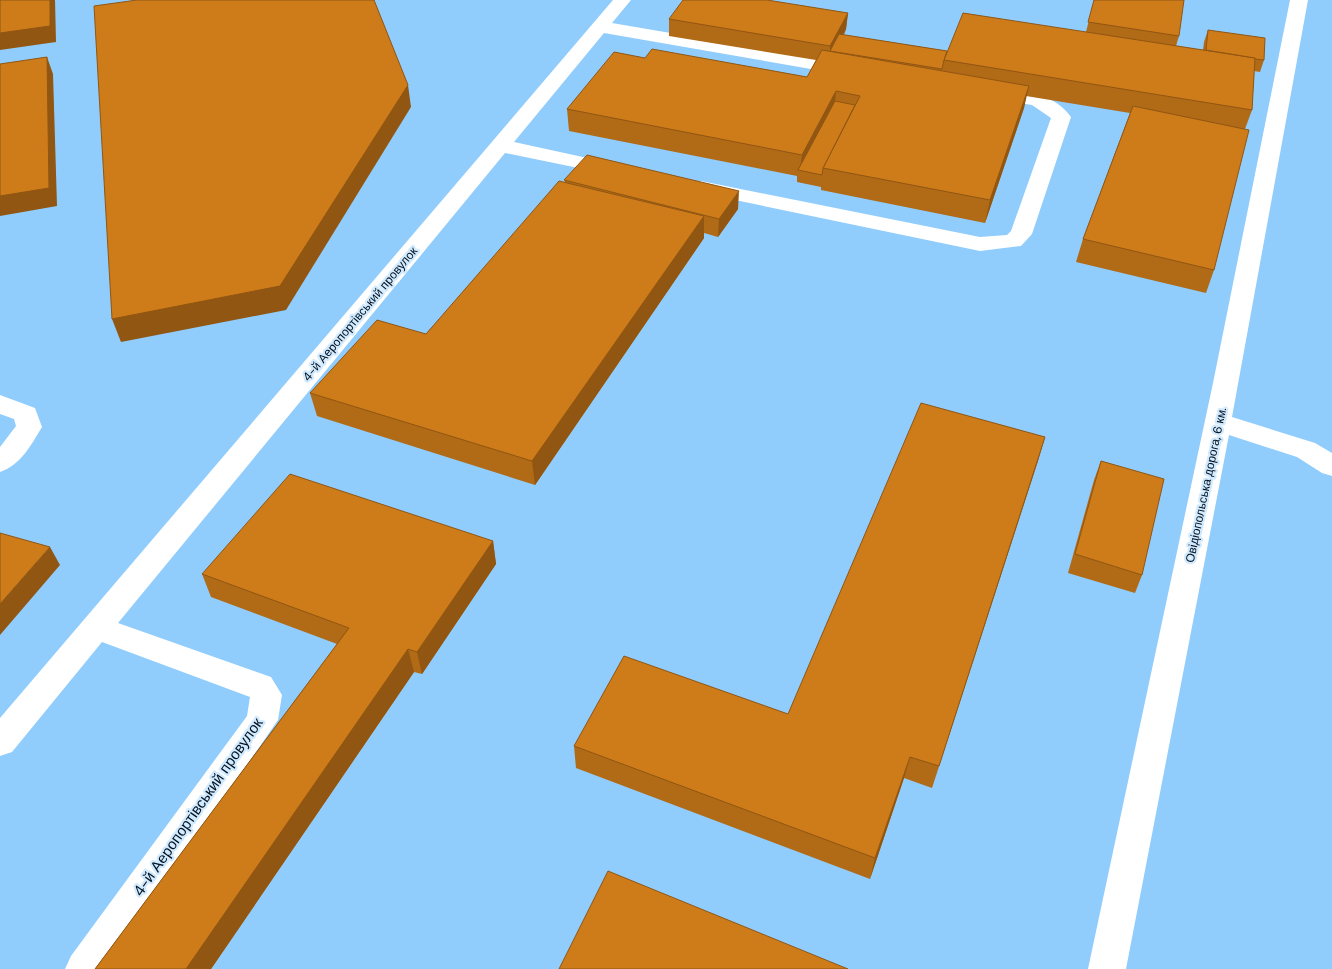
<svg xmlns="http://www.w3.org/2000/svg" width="1332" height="969" viewBox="0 0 1332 969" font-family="'DM Sans',sans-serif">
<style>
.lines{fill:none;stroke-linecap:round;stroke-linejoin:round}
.minor{fill:#fff;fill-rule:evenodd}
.wall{fill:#b16a16}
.shaded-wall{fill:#905612}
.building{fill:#ce7b1a;stroke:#905612}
.labels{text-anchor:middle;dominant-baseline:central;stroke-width:4.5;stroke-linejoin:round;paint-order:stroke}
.street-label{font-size:12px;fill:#001121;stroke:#d2eafd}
.near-street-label{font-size:15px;fill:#001121;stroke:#d2eafd}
</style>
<rect width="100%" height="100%" fill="#90cdfc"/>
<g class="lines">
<g class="minor">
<path d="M 613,0 L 631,0 L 612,23 L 851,64 L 858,66 L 860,70 L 858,74 L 851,76 L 604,33 L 514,142 L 624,166 L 628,170 L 624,174 L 617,176 L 505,153 L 118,623 L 271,677 L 282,695 L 278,720 L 106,969 L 65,969 L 71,956 L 247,716 L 250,697 L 102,642 L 12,752 L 0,756 L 0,718 Z"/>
<path d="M 1290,0 L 1308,0 L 1232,417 L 1315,443 L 1332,453 L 1332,476 L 1322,473 L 1297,457 L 1229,435 L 1126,969 L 1088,969 L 1213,383 Z"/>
<path d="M 990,87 C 1019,91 1053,91 1071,117 L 1032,234 L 1021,246 L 980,251 L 701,193 L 693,192 L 690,187 L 693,182 L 701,181 L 980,237 L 1007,235 L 1011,231 L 1051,118 L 1032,105 L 983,97 L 980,93 L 983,89 Z"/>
<path d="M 0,395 L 35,408 L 42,427 C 31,445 21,465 0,472 L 0,447 L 16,426 L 14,419 L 0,414 Z"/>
</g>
</g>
<g class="wall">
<path d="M 1094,0 L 1179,36 L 1176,46 L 1203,50 L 1204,42 L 1208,30 L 1264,60 L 1260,72 L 1254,71 L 1252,110 L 1245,129 L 1214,270 L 1206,293 L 1076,262 L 1083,239 L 1130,113 L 1026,96 L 1024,108 L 985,223 L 821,190 L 821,187 L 797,182 L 797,176 L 569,131 L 567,109 L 645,58 L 807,77 L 816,60 L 669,36 L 669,19 L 848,13 L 846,29 L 844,35 L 947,51 L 1086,32 Z"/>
<path d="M 564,180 L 738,209 L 718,237 L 704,233 L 704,238 L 535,485 L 317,416 L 310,393 L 426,334 L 565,182 Z"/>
<path d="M 1045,437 L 932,788 L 904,778 L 870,879 L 576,768 L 574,746 L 788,714 Z"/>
<path d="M 1101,461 L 1142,575 L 1135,593 L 1068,573 L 1094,480 Z"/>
<path d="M 493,541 L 496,564 L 422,674 L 414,672 L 211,969 L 95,969 L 337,644 L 211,597 L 202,574 Z"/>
</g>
<g class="shaded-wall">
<path d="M 50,0 L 55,0 L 56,42 L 0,50 L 0,33 Z"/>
<path d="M 848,13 L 846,29 L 834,52 L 830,51 L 830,46 Z"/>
<path d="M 47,57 L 53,74 L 57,206 L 0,216 L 0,196 Z"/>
<path d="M 408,85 L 411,107 L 286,310 L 121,342 L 112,319 Z"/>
<path d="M 1029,86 L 1024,108 L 985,223 L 990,200 Z"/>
<path d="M 836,91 L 834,113 L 800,170 L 802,155 Z"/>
<path d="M 739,191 L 738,209 L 718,237 L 719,219 Z"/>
<path d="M 704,216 L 704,238 L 535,485 L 532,461 Z"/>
<path d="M 1045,437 L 1038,461 L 932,788 L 939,766 Z"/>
<path d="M 493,541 L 496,564 L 422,674 L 417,652 Z"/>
<path d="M 50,547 L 60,565 L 0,635 L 0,604 Z"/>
<path d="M 408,649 L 414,672 L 211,969 L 186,969 Z"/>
<path d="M 910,757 L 904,778 L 870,879 L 875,858 Z"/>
</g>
<g class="building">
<path d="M 0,0 L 50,0 L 50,26 L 0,33 Z"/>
<path d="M 137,0 L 374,0 L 408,85 L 280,286 L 112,319 L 94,6 Z"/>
<path d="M 683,0 L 767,0 L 848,13 L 830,46 L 669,19 Z"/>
<path d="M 1094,0 L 1184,0 L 1179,36 L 1088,22 Z"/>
<path d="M 963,13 L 1255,58 L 1252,110 L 944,60 Z"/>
<path d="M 1208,30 L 1265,38 L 1264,60 L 1255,59 L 1255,58 L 1206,50 Z"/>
<path d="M 839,34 L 947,51 L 944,60 L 942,69 L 830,51 Z"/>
<path d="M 652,49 L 807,77 L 822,50 L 1029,86 L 990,200 L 823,168 L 860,96 L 836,91 L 802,155 L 567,109 L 614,52 L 645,58 Z"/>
<path d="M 47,57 L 49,188 L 0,196 L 0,64 Z"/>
<path d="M 835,101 L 855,105 L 823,168 L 822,175 L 798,170 Z"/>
<path d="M 1133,106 L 1249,130 L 1214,270 L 1083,239 Z"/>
<path d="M 587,155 L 739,191 L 719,219 L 564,180 Z"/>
<path d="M 559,181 L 704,216 L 532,461 L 310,393 L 377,320 L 426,334 Z"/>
<path d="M 921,403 L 1045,437 L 939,766 L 910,757 L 875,858 L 574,746 L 624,656 L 788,714 Z"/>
<path d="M 1101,461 L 1164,479 L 1142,575 L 1075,554 Z"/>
<path d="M 290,474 L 493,541 L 417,652 L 408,649 L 186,969 L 95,969 L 349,628 L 202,574 Z"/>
<path d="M 0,533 L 50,547 L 0,604 Z"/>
<path d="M 608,871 L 848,969 L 559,969 Z"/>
</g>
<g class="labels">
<g class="street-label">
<text transform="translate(360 314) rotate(-50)">4-й Аеропортівський провулок</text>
<text transform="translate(1206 485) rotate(-78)">Овідіопольська дорога, 6 км.</text>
</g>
<g class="near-street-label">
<text transform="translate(198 807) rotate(-55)">4-й Аеропортівський провулок</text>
</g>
</g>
</svg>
